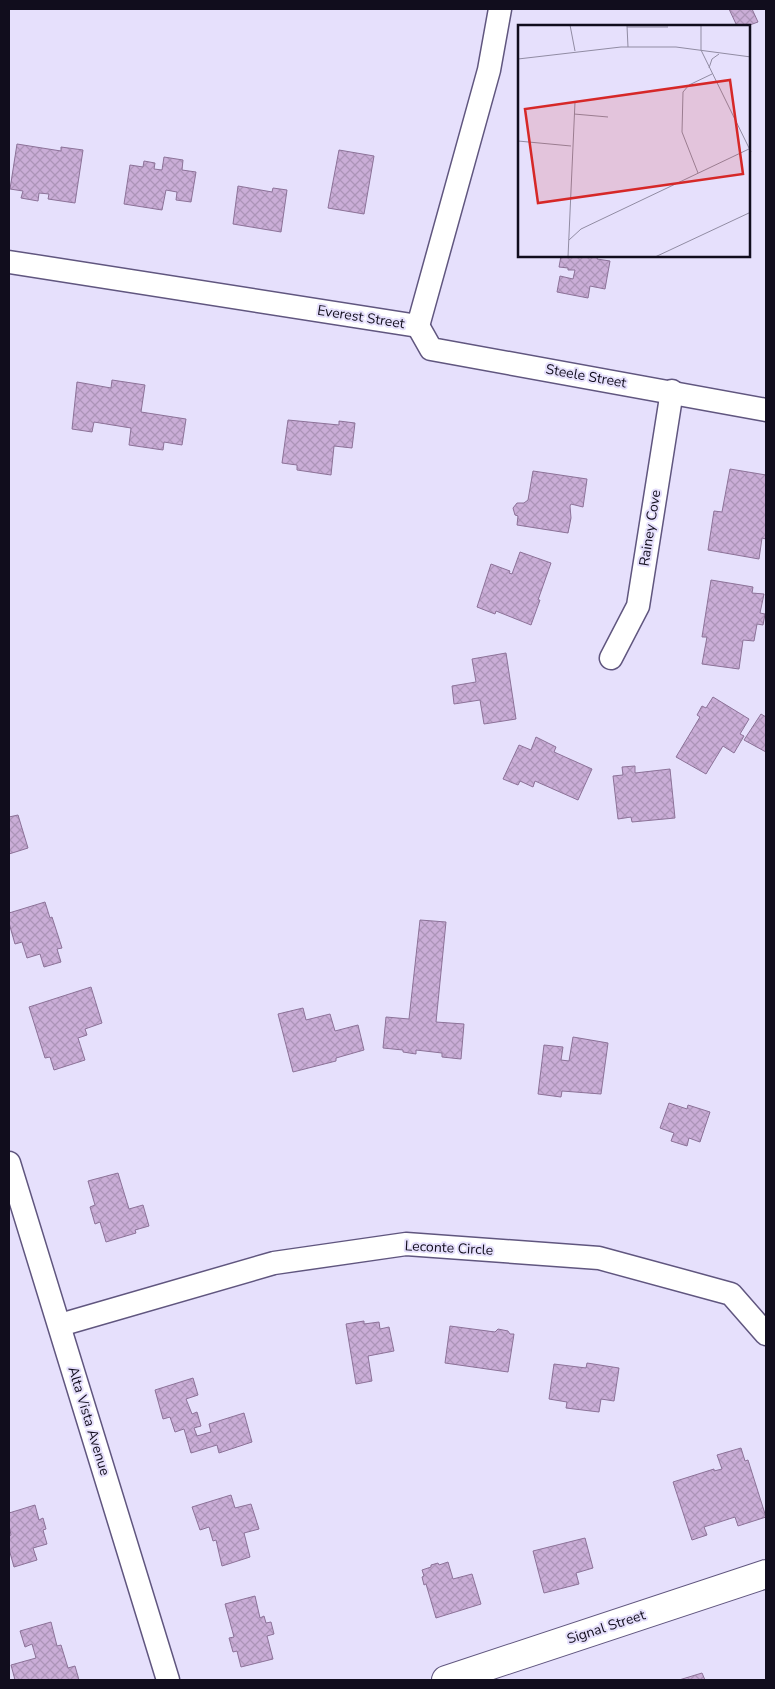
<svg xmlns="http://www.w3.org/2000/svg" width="775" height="1689" viewBox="0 0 775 1689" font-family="'Nunito Sans',sans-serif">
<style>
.building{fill:url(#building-cross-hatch);stroke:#8c7298}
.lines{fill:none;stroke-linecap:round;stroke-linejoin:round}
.street-casing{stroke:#60567f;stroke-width:25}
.secondary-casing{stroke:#60567f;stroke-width:30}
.street{stroke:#fff;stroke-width:22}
.secondary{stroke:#fff;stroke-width:28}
.labels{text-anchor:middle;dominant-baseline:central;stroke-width:4;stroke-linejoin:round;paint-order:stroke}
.street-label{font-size:14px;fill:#110d1d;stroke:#e6e0fc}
.inset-road{fill:none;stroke:#918ca3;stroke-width:1}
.view{fill:#d62828;fill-opacity:0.15;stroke:#d62828;stroke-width:2.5}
.inset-edge{fill:none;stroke:#110d1d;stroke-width:2.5}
</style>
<defs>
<pattern id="building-cross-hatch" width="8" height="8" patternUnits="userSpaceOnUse" patternTransform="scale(1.25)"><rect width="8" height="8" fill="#caadd7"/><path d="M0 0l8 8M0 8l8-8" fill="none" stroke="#ac94b8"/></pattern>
</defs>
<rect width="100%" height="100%" fill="#e6e0fc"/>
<g class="building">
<path d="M 729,9 L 752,9 L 758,22 L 747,26 L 737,26 Z"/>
<path d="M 17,144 L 61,151 L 61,147 L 83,150 L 75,203 L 48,199 L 49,194 L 39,193 L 38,201 L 21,198 L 23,191 L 10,189 Z"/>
<path d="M 339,150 L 374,156 L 364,214 L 328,208 Z"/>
<path d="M 164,157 L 183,160 L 182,170 L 196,172 L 191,202 L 176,200 L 177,192 L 166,190 L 162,210 L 124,204 L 130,165 L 143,167 L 144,161 L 155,163 L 154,169 L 162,170 Z"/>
<path d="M 238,186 L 272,192 L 273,188 L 287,190 L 281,232 L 233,224 Z"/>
<path d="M 561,256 L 598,256 L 597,259 L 610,261 L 605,289 L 590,286 L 588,298 L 557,292 L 560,276 L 573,279 L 575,270 L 568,270 L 568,268 L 559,267 Z"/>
<path d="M 112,380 L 145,385 L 141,412 L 186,419 L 182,445 L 164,442 L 163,450 L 129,445 L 131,428 L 94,422 L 92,432 L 72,429 L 77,382 L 111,388 Z"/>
<path d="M 288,420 L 339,425 L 339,421 L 355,423 L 352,448 L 334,446 L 331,475 L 297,470 L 297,465 L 282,463 Z"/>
<path d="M 730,469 L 766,475 L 766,539 L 762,538 L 759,559 L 708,550 L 714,511 L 722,512 Z"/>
<path d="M 533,471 L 587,479 L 583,507 L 571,504 L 570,506 L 571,518 L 568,533 L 517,525 L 518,516 L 515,515 L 513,508 L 517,503 L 524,503 L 528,500 Z"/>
<path d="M 520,552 L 551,563 L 538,600 L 540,600 L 531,625 L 496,611 L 495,614 L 477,607 L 491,564 L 510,571 L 509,573 L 512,574 Z"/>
<path d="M 711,580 L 753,587 L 752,593 L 764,594 L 760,613 L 765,614 L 763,625 L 757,624 L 754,641 L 743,640 L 739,669 L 702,664 L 707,637 L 702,637 Z"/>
<path d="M 506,653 L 516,719 L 484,724 L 480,700 L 454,704 L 452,686 L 476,682 L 472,659 Z"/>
<path d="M 713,697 L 749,719 L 740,734 L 744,736 L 734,753 L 723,746 L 706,774 L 676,757 L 700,717 L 697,715 L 702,706 L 706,708 Z"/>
<path d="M 761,714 L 766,717 L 766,752 L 744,740 Z"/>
<path d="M 536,737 L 556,747 L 554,752 L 592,769 L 578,800 L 535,781 L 533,787 L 520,781 L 518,785 L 503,779 L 519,745 L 531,750 Z"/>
<path d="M 635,766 L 635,773 L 670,769 L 675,818 L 632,822 L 631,817 L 618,819 L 613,776 L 623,775 L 622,767 Z"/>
<path d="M 18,815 L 28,848 L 9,854 L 9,817 Z"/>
<path d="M 45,902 L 50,918 L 52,917 L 62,948 L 57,949 L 61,962 L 44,967 L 40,954 L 27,958 L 22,942 L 15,944 L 9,923 L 9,913 Z"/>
<path d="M 420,920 L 446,922 L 436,1022 L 464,1024 L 461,1059 L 442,1057 L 442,1053 L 416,1050 L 416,1054 L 403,1052 L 403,1050 L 383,1048 L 386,1017 L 409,1019 Z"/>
<path d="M 91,987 L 102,1023 L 85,1029 L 87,1035 L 78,1038 L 85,1060 L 54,1070 L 50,1057 L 45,1058 L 29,1007 Z"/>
<path d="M 303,1008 L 306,1020 L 330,1014 L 335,1031 L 358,1025 L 364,1050 L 336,1058 L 336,1061 L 293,1072 L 278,1014 Z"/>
<path d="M 573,1037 L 608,1043 L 601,1094 L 562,1091 L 561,1097 L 538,1094 L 544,1045 L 563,1047 L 561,1060 L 569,1061 Z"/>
<path d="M 669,1103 L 687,1109 L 688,1105 L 710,1112 L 700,1142 L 689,1138 L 687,1146 L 671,1141 L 674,1133 L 660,1128 Z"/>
<path d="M 118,1173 L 129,1209 L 143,1205 L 149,1226 L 135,1230 L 136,1233 L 106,1242 L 100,1222 L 95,1224 L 90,1207 L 95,1205 L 88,1181 Z"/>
<path d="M 364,1321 L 364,1324 L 379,1322 L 380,1329 L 389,1327 L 394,1351 L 368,1356 L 372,1381 L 356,1384 L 346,1324 Z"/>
<path d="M 450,1326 L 495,1332 L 498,1329 L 508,1331 L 510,1334 L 514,1334 L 508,1372 L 445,1363 Z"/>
<path d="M 587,1363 L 619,1368 L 614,1401 L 601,1399 L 599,1412 L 566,1408 L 567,1402 L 549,1399 L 554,1364 L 586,1368 Z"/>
<path d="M 193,1378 L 198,1395 L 186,1399 L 192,1414 L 197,1412 L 201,1426 L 194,1428 L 197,1436 L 211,1432 L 209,1424 L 244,1413 L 252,1442 L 219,1453 L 217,1445 L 191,1453 L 184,1429 L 175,1432 L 170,1417 L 163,1419 L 155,1390 Z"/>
<path d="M 741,1448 L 745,1461 L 748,1460 L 766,1517 L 738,1526 L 735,1517 L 704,1527 L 707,1535 L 692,1540 L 673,1482 L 714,1469 L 714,1471 L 722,1469 L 717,1455 Z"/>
<path d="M 231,1495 L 235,1508 L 251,1504 L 259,1529 L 244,1533 L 250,1557 L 222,1566 L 216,1540 L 213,1541 L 209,1527 L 200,1530 L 192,1507 Z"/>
<path d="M 35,1505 L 39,1520 L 43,1518 L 46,1529 L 43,1530 L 47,1544 L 33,1548 L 37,1560 L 14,1567 L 9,1549 L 9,1536 L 11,1535 L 9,1526 L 9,1513 Z"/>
<path d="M 585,1538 L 593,1568 L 576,1573 L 579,1584 L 544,1593 L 533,1551 Z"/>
<path d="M 448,1562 L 453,1579 L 472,1574 L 481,1604 L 436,1618 L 426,1584 L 424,1585 L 422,1577 L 424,1576 L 422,1570 L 431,1567 L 431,1565 L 438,1563 L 439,1565 Z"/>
<path d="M 255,1596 L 260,1618 L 264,1616 L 266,1623 L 271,1622 L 274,1634 L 267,1636 L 273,1659 L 241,1667 L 237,1651 L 233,1652 L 229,1638 L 234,1637 L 225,1604 Z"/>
<path d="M 51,1622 L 57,1646 L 61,1645 L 68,1668 L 75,1666 L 79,1680 L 15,1680 L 11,1665 L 36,1658 L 32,1644 L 25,1647 L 20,1631 Z"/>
<path d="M 702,1673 L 705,1680 L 679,1680 Z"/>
</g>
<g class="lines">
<defs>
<g id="street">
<path d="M 9,262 L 418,326"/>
<path d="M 418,326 L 431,349 L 766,410"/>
<path d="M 418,326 L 489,70 L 500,9"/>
<path d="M 611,658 L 638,606 L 672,391"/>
<path d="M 9,1163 L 168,1680"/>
<path d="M 60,1325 L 274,1263 L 406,1244 L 599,1258 L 731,1294 L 766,1334"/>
</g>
<path id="secondary" d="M 446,1680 L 766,1574"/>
</defs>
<use href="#street" class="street-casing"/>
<use href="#secondary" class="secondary-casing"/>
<use href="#street" class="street"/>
<use href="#secondary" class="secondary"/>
</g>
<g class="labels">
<g class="street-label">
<text transform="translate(361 317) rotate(9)">Everest Street</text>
<text transform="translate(586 376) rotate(10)">Steele Street</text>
<text transform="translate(650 528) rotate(-81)">Rainey Cove</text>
<text transform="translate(449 1248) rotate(3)">Leconte Circle</text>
<text transform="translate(89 1421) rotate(73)">Alta Vista Avenue</text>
<text transform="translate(606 1627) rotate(-18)">Signal Street</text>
</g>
</g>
<g transform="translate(518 25)">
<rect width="232" height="232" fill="#e6e0fc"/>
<path class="inset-road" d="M 52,0 L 57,26M 183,0 L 183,25 L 233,127M 109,1 L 110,22M 109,2 L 150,2M 0,34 L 103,22 L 158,22 L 233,32M 191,43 L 194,34 L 201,29M 56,89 L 90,92M 0,116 L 53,121M 180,148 L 164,107 L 165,67 L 171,60 L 194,49M 51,215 L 63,204 L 233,123M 50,232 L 57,77M 137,232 L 233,187"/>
<path class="view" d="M 212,55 L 225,149 L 20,178 L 7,84 Z"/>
<rect width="232" height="232" class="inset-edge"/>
</g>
<rect width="775" height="1689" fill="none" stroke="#110d1d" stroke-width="20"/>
</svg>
